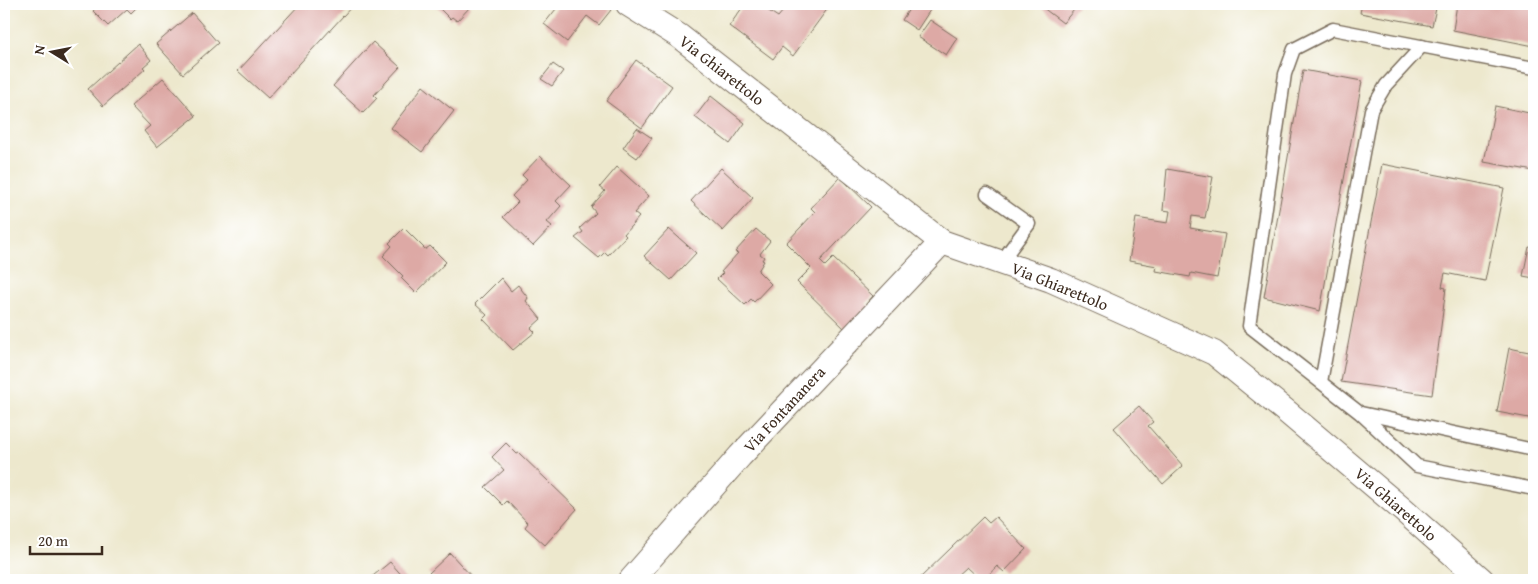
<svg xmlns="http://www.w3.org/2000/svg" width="1538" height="584" viewBox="0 0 1538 584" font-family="'Gentium Book Plus',serif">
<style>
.building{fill:#dda9a5}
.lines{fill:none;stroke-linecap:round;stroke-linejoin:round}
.service-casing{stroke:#796c5b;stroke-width:15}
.minor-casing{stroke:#796c5b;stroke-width:26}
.service{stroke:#fff;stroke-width:12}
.minor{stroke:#fff;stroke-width:24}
.labels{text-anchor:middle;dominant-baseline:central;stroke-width:4;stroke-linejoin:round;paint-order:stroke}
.street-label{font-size:16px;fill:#3b2a1e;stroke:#fff}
</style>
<rect width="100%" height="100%" fill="#fff"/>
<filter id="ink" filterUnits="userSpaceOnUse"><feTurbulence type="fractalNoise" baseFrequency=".02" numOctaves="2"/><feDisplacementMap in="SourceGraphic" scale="10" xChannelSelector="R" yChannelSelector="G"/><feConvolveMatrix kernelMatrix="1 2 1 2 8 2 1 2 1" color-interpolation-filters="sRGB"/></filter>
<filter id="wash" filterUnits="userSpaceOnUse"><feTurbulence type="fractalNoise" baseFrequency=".0096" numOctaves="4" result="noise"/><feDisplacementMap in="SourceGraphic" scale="20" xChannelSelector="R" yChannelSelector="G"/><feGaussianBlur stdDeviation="1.12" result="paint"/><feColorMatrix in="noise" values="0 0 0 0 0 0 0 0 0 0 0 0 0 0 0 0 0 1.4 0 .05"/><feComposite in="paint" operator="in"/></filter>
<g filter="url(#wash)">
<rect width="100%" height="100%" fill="#ede8cd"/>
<g id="blocks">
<g class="building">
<path d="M 95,4 L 140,4 L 131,13 L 127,9 L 108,26 L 93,11 L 98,6 Z"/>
<path d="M 300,4 L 354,4 L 268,98 L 238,71 Z"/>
<path d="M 435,4 L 467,4 L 470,7 L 457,21 L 452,17 L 450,19 Z"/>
<path d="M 560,4 L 603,4 L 611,10 L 599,25 L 587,16 L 567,42 L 544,24 Z"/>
<path d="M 745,4 L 758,4 L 778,17 L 789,4 L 831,4 L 793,56 L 782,47 L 773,59 L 729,26 Z"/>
<path d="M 907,4 L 934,4 L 917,30 L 902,20 L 911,6 Z"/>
<path d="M 1038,4 L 1079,4 L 1063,23 Z"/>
<path d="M 1362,4 L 1437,4 L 1432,26 L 1360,13 Z"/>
<path d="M 1457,4 L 1534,4 L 1534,46 L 1453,30 Z"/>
<path d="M 192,13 L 218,43 L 183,74 L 156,44 Z"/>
<path d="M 930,20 L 957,38 L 946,55 L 918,37 Z"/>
<path d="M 373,42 L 400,67 L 374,95 L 377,98 L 363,113 L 333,86 Z"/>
<path d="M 138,44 L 151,60 L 143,67 L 145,69 L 103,106 L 88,89 Z"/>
<path d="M 636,60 L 672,86 L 642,128 L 606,101 Z"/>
<path d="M 553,64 L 563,71 L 552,86 L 541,79 Z"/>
<path d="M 1303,70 L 1362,81 L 1320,311 L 1264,297 Z"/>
<path d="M 163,78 L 196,116 L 157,147 L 144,131 L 150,126 L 131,106 Z"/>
<path d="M 423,86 L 454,111 L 422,152 L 391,128 Z"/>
<path d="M 711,96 L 745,123 L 730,144 L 695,117 Z"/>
<path d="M 1495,106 L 1534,114 L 1534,171 L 1484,162 Z"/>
<path d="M 637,128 L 652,138 L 637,158 L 623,148 Z"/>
<path d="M 540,156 L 571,185 L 556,201 L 561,206 L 547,222 L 552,226 L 533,246 L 503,217 L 518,202 L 512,196 L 527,180 L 522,175 Z"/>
<path d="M 1382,164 L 1504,188 L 1485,281 L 1445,273 L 1442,287 L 1446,288 L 1432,395 L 1341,382 Z"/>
<path d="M 617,167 L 649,196 L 634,213 L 639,217 L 624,234 L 626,236 L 608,255 L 605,252 L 599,258 L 575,238 L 583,232 L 580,228 L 596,213 L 591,207 L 605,191 L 600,187 Z"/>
<path d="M 721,168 L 753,198 L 723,231 L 691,201 Z"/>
<path d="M 1167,169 L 1213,177 L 1205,218 L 1192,216 L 1190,228 L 1225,234 L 1217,278 L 1191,273 L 1190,277 L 1156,271 L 1157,266 L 1129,261 L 1136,218 L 1168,223 L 1170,211 L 1163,210 Z"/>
<path d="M 840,177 L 871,207 L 820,261 L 825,266 L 833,258 L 873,296 L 866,304 L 872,308 L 848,332 L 797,282 L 811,268 L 786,243 L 815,212 L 811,208 Z"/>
<path d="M 404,228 L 425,249 L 426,249 L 430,246 L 446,262 L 416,293 L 401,278 L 403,276 L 383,256 L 392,246 L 389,243 Z"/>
<path d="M 669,229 L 696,253 L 671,280 L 644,256 Z"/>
<path d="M 756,229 L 770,241 L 760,254 L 764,257 L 762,260 L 764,261 L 758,271 L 771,284 L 754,302 L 751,299 L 745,305 L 717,279 L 723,273 L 721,272 L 738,253 L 735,252 Z"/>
<path d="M 1529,247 L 1534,248 L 1534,278 L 1523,276 Z"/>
<path d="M 501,278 L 511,291 L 518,285 L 528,298 L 526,301 L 541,319 L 531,328 L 535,332 L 513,350 L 483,319 L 487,315 L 475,304 Z"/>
<path d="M 1509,348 L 1534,353 L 1534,419 L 1497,412 Z"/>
<path d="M 1139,406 L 1153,422 L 1148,426 L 1183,466 L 1163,484 L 1114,428 Z"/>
<path d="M 506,443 L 517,454 L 519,453 L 577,509 L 545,545 L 525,527 L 528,523 L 507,501 L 503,505 L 485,487 L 504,470 L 492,457 Z"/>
<path d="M 983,517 L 989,523 L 996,517 L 1026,549 L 1004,572 L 997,566 L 984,580 L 980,580 L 966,567 L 955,577 L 958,580 L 918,580 Z"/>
<path d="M 450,553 L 472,577 L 469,580 L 435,580 L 429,573 Z"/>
<path d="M 390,562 L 406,580 L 368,580 Z"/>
</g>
</g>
</g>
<g filter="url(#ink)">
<use href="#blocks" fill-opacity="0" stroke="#796c5b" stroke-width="1"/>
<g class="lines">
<defs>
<g id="service">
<path d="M 1534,68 L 1333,29 L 1294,49 L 1285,74 L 1249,326 L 1360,413 L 1417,466 L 1534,489"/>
<path d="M 987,194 L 1029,224 L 1001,262"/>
<path d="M 1321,382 L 1371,110 L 1386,85 L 1422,46"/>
<path d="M 1361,413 L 1534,450"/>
</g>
<g id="minor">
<path d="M 628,4 L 679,36 L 942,242 L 1051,280 L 1214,353 L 1287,412 L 1403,510 L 1482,580"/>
<path d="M 631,580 L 740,456 L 942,242"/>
</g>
</defs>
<use href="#service" class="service-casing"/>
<use href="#minor" class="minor-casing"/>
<use href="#service" class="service"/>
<use href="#minor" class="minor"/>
</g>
</g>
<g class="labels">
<g class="street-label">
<text transform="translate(722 70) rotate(38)">Via Ghiarettolo</text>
<text transform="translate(1060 286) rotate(22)">Via Ghiarettolo</text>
<text transform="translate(784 409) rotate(-47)">Via Fontananera</text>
<text transform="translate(1396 504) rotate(41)">Via Ghiarettolo</text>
</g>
</g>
<rect width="1538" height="584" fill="none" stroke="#fff" stroke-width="20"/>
<g transform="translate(52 52) rotate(280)" stroke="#ffffff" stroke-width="4" paint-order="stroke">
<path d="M0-4L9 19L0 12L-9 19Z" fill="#3b2a1e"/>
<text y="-8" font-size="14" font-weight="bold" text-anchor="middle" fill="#3b2a1e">N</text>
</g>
<path d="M30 546v8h72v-8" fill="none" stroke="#3b2a1e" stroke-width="2.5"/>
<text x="38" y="546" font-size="15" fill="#3b2a1e" stroke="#ffffff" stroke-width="4" paint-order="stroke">20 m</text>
</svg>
